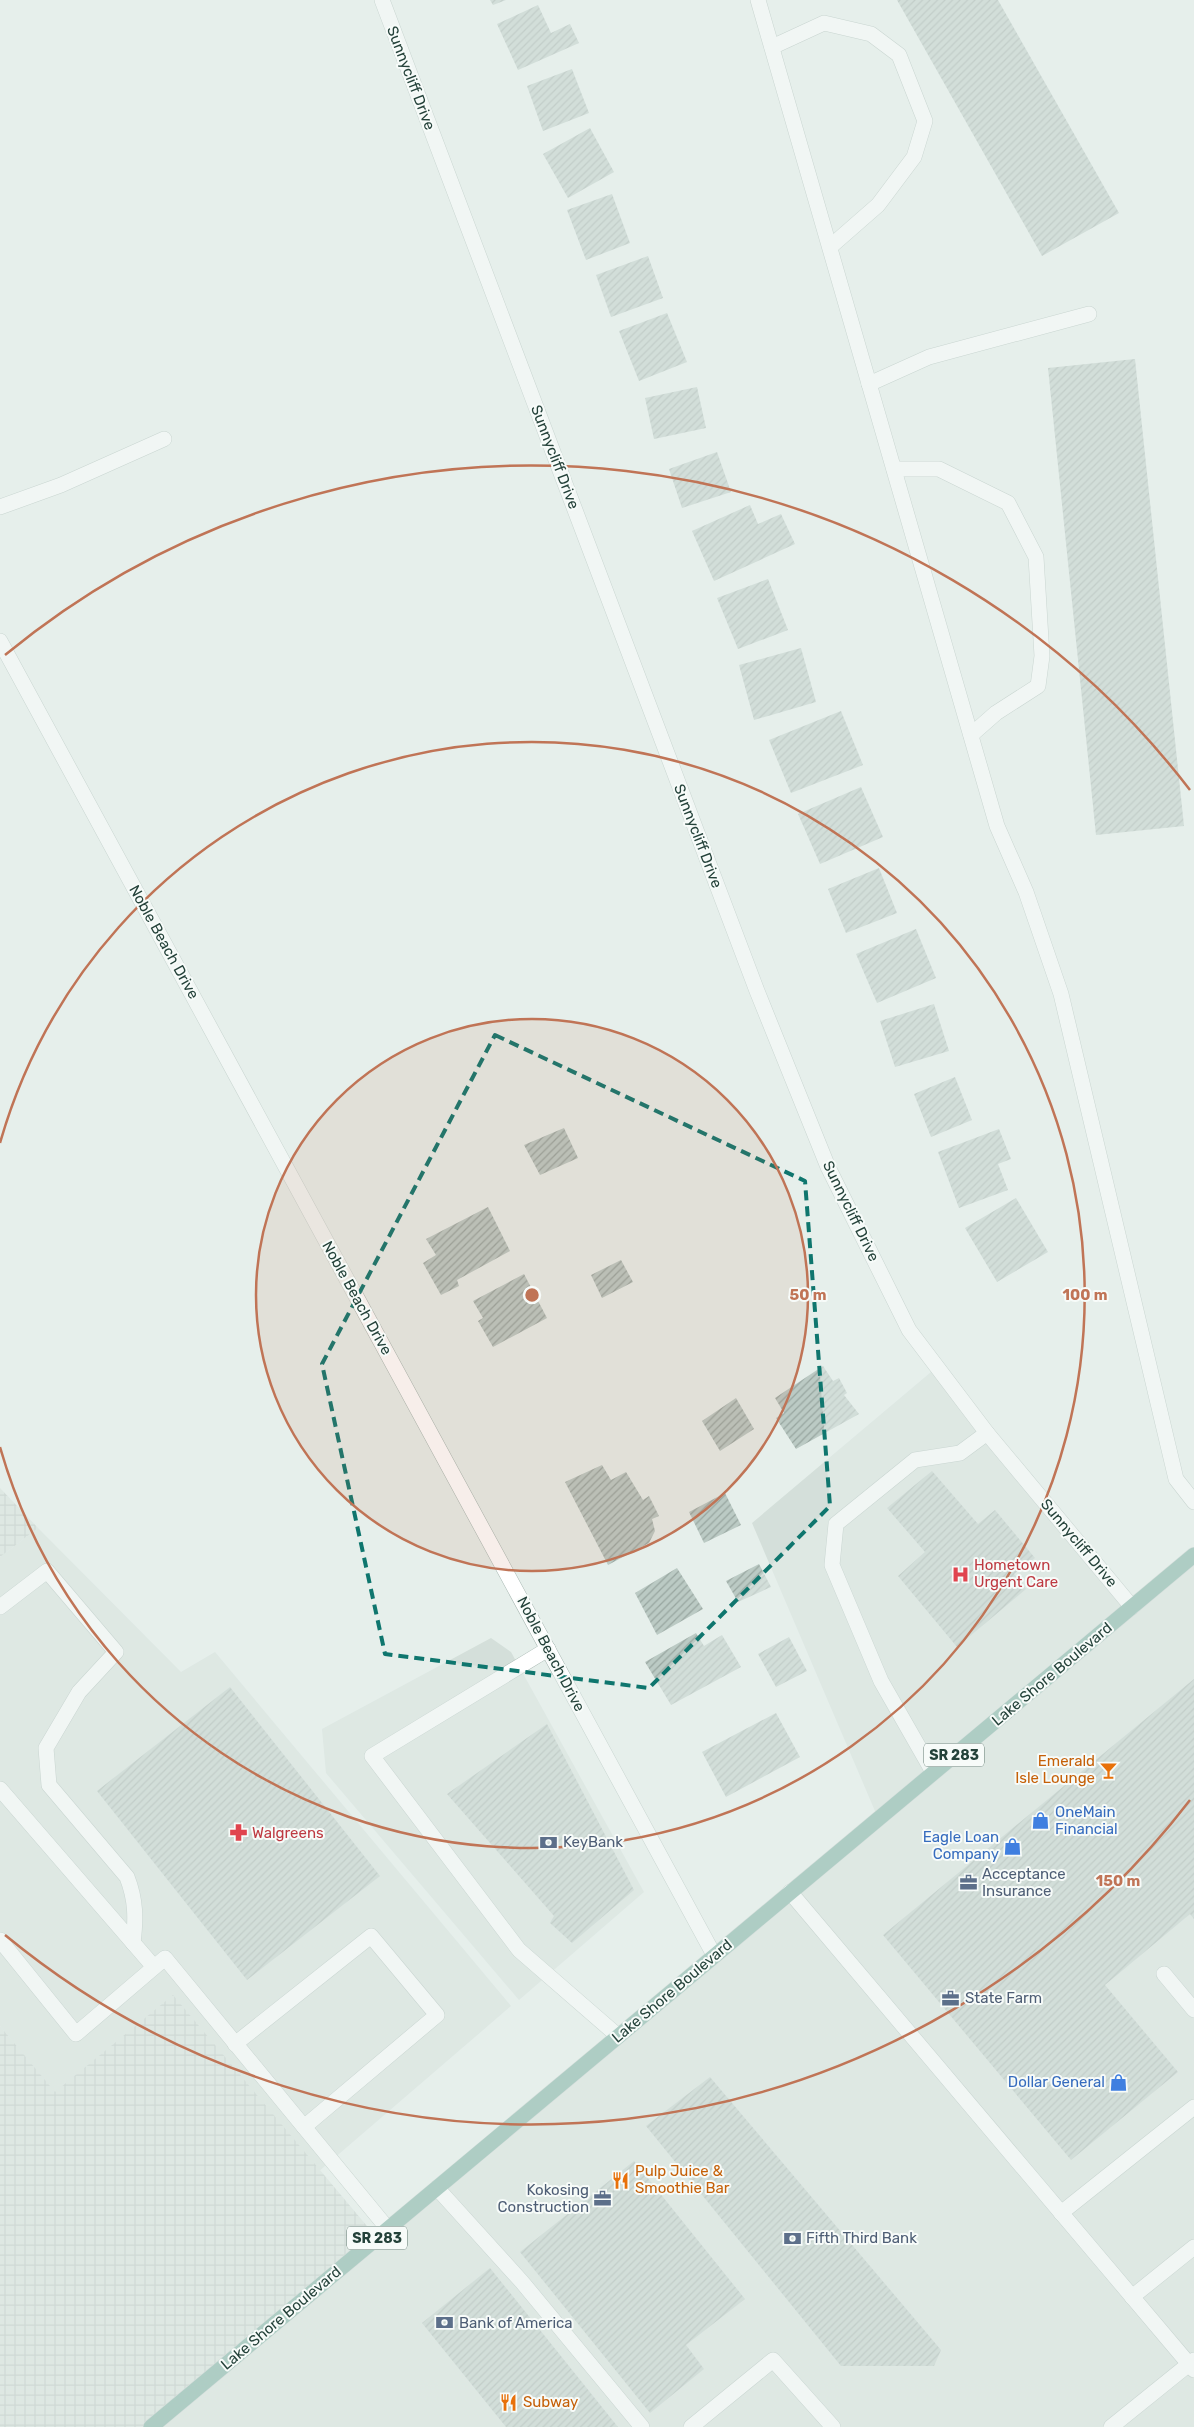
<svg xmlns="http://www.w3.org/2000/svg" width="1194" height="2427" viewBox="0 0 1194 2427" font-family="Rubik,sans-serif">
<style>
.built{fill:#d4dfda}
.industrial{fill:url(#industrial-grid)}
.building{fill:url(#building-hatch)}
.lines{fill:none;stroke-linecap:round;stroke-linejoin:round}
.service-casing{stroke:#a8b8b2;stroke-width:16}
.minor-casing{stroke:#a8b8b2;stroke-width:16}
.primary-casing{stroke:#c2cac8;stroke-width:16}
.service{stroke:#fff;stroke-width:15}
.minor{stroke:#fff;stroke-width:15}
.primary{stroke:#6aa596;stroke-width:15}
.marked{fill:none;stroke:#0f766e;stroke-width:4;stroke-dasharray:10 6;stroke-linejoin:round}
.ring{fill:none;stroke:#c07456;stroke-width:2.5}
.labels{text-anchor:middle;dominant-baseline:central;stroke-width:4;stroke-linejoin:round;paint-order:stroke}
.shield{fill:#f7fbf9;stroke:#637a73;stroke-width:1}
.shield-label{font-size:14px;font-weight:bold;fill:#24423a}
.street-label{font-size:15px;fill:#24423a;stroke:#f7fbf9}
.health-label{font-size:15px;fill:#be3a42;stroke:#f7fbf9;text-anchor:start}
.food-label{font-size:15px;fill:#c56008;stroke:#f7fbf9;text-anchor:start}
.shop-label{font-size:15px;fill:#366cbe;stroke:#f7fbf9;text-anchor:end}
.service-label{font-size:15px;fill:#4e5e75;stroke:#f7fbf9;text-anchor:start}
.centre{fill:#c07456;stroke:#f7fbf9;stroke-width:2.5}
.ring-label{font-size:15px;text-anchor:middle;font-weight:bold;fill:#c07456;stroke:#f7fbf9;stroke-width:4;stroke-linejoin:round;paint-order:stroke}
</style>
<defs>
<pattern id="industrial-grid" width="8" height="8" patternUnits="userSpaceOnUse" patternTransform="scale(1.25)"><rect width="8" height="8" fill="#d4dfda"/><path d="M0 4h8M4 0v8" fill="none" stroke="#b6c1bc"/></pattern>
<pattern id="building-hatch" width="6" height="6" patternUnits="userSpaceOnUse" patternTransform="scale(1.25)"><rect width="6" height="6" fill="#bbcac4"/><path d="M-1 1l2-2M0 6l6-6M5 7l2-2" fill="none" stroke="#98a6a0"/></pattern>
</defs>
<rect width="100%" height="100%" fill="#e6efeb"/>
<g class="built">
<path d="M 937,1367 L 1132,1607 L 1194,1555 L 1194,2427 L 153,2427 L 878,1818 L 752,1523 Z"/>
<path d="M 38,1528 L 181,1672 L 215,1652 L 511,2006 L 318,2172 L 55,2093 L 0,2026 L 0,1557 Z"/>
<path d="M 491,1638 L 511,1652 L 644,1892 L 519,2000 L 326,1773 L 322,1729 Z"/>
</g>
<g class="industrial">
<path d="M 0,1488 L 38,1528 L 0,1557 Z"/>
<path d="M 173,1995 L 377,2238 L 151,2427 L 0,2427 L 0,2026 L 55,2092 Z"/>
</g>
<g class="building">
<path d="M 490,0 L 506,0 L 493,5 Z"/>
<path d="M 897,0 L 998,0 L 1119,213 L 1042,256 Z"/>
<path d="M 538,5 L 551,33 L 570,24 L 579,43 L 518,70 L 497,24 Z"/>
<path d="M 572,69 L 589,113 L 543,131 L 527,86 Z"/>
<path d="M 590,128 L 614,172 L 568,198 L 543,154 Z"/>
<path d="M 612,194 L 630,243 L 586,260 L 567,210 Z"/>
<path d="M 648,256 L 663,298 L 611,317 L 596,275 Z"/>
<path d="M 667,313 L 687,362 L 639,381 L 619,331 Z"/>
<path d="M 1135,359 L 1184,826 L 1096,835 L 1048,368 Z"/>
<path d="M 697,387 L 706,428 L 654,439 L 645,398 Z"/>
<path d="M 717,452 L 731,492 L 682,508 L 669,469 Z"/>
<path d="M 750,505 L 758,524 L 781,514 L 795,544 L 714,581 L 692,531 Z"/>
<path d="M 768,579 L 788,630 L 738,649 L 717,598 Z"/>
<path d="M 801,648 L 816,702 L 754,720 L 739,665 Z"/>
<path d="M 841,711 L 863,765 L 791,793 L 769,740 Z"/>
<path d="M 861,787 L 883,837 L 820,864 L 798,814 Z"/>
<path d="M 879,868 L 897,913 L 846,933 L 828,889 Z"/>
<path d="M 916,929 L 936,978 L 877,1003 L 856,954 Z"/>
<path d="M 934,1004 L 949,1051 L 895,1067 L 880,1021 Z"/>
<path d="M 955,1077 L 972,1120 L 931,1137 L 914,1094 Z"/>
<path d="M 564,1128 L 578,1158 L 540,1175 L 524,1145 Z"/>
<path d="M 999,1129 L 1011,1159 L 998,1164 L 1008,1190 L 959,1208 L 938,1152 Z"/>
<path d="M 1016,1198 L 1048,1252 L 997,1282 L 965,1228 Z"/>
<path d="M 488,1207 L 510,1251 L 457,1280 L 459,1286 L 441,1295 L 423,1263 L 436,1255 L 426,1239 Z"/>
<path d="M 621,1260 L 633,1282 L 602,1298 L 591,1275 Z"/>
<path d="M 524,1274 L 547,1318 L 493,1347 L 478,1321 L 483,1318 L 473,1301 Z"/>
<path d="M 823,1366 L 833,1381 L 839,1378 L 847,1393 L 844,1395 L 859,1414 L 796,1449 L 776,1418 L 784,1413 L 775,1398 Z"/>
<path d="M 736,1398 L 754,1429 L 720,1451 L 702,1421 Z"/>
<path d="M 602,1465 L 611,1480 L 626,1472 L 643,1500 L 649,1496 L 659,1516 L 652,1519 L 655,1531 L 649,1543 L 608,1565 L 565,1482 Z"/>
<path d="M 932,1471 L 978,1524 L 995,1510 L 1035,1558 L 1014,1574 L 1026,1589 L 957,1647 L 898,1576 L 925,1552 L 887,1508 Z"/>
<path d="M 725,1493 L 741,1525 L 704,1543 L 689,1512 Z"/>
<path d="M 759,1564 L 771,1587 L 738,1602 L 726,1581 Z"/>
<path d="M 677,1568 L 703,1609 L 657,1635 L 635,1593 Z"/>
<path d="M 696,1633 L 704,1646 L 722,1635 L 741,1667 L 671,1705 L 645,1662 Z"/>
<path d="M 789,1637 L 807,1671 L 776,1687 L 758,1654 Z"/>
<path d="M 1194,1679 L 1194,1919 L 1190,1914 L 1105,1985 L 1178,2072 L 1071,2160 L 883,1935 Z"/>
<path d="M 230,1687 L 380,1876 L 247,1980 L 97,1791 Z"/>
<path d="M 776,1713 L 800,1757 L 726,1797 L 702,1752 Z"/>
<path d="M 547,1724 L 634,1890 L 572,1943 L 550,1923 L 554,1916 L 447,1794 Z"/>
<path d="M 710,2077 L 941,2350 L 934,2366 L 841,2366 L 646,2126 Z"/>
<path d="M 634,2161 L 745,2299 L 686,2345 L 704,2369 L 650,2413 L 520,2252 Z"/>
<path d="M 490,2268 L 618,2427 L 506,2427 L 422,2323 Z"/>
</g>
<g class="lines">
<defs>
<g id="service">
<path d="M 758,0 L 997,826 L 1026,892 L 1061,994 L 1176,1479 L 1194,1502"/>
<path d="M 772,47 L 824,23 L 871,34 L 899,55 L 925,121 L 914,157 L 878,205 L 830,247"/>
<path d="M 869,384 L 929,357 L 1089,314"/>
<path d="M 894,469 L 939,469 L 1008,503 L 1036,557 L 1042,656 L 1038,686 L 996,713 L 971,735"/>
<path d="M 0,507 L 61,485 L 164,439"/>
<path d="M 0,1607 L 47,1571 L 116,1652 L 79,1692 L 46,1748 L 49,1785 L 127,1877 C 136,1900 136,1919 133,1943"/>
<path d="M 548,1649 L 372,1756 L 519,1950 L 618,2036"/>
<path d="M 933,1772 L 881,1681 L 832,1565 L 836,1524 L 915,1460 L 960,1453 L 987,1433"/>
<path d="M 0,1789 L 154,1967"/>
<path d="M 790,1892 L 1194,2370"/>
<path d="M 0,1940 L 76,2034 L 165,1958 L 388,2229"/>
<path d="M 1164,1974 L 1194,2010"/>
<path d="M 235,2044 L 371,1936 L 437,2015 L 304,2127"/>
<path d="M 437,2188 L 522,2282 L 642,2427"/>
<path d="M 1061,2213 L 1194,2107"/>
<path d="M 1132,2297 L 1194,2247"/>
<path d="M 691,2427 L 773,2360 L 833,2427"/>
<path d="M 1111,2427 L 1194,2360"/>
</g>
<g id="minor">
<path d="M 382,0 L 757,991 L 828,1167 L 909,1330 L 987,1433 L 1132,1607"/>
<path d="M 0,641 L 714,1955"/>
</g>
<path id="primary" d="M 151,2427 L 1194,1555"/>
</defs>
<use href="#service" class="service-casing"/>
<use href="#minor" class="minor-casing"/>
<use href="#primary" class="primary-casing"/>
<use href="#service" class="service"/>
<use href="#minor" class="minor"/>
<use href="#primary" class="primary"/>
</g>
<path d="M0 0H1194V2427H0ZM 495,1035 L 805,1181 L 830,1506 L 649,1688 L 385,1654 L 322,1364 Z" fill="#e6efeb" fill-opacity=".55" fill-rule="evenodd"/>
<path class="marked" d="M 495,1035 L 805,1181 L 830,1506 L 649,1688 L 385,1654 L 322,1364 Z"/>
<circle cx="532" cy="1295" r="276" fill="#c07456" fill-opacity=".12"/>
<g class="ring">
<circle cx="532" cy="1295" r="276"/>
<path d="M0 1143A553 553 0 1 1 0 1447"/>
<path d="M1190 1800A829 829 0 0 1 5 1935M5 655A829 829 0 0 1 1190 790"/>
</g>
<defs>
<symbol id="hospital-bare" viewBox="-9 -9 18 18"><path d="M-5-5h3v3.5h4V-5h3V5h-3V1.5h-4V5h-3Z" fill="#e0444e" stroke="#f7fbf9" stroke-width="2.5" paint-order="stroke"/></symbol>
<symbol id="bar-bare" viewBox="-9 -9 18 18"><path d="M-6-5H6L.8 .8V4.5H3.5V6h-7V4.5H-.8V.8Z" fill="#e8710a" stroke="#f7fbf9" stroke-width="2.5" paint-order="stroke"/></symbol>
<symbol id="shop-bare" viewBox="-9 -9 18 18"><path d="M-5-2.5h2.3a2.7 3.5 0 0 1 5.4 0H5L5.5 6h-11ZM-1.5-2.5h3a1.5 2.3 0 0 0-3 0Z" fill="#3f7fe0" stroke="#f7fbf9" stroke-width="2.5" paint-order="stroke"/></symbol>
<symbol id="pharmacy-bare" viewBox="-9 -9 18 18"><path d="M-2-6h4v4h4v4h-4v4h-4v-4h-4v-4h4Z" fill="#e0444e" stroke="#f7fbf9" stroke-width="2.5" paint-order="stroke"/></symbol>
<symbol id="bank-bare" viewBox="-9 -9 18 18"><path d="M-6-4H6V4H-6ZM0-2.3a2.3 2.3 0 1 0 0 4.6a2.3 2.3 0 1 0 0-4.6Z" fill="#5c6f8a" stroke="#f7fbf9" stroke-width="2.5" paint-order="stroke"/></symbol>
<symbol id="office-bare" viewBox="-9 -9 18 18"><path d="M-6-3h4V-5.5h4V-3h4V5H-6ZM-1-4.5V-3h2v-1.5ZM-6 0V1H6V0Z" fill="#5c6f8a" stroke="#f7fbf9" stroke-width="2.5" paint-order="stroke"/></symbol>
<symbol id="restaurant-bare" viewBox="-9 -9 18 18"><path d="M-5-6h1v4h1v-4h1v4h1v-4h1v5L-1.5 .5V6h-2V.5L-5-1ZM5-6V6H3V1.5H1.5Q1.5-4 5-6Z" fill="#e8710a" stroke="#f7fbf9" stroke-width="2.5" paint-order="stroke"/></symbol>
</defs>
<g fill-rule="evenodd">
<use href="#hospital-bare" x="948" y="1562" width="25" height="25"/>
<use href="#bar-bare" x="1096" y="1758" width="25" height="25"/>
<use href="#shop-bare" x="1028" y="1808" width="25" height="25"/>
<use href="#pharmacy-bare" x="226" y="1820" width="25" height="25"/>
<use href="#bank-bare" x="536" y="1830" width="25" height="25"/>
<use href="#shop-bare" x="1000" y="1834" width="25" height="25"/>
<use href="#office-bare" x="956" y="1870" width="25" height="25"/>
<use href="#office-bare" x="938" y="1986" width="25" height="25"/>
<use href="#shop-bare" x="1106" y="2070" width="25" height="25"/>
<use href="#restaurant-bare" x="608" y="2168" width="25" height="25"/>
<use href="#office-bare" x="590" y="2186" width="25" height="25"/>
<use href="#bank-bare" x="780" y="2226" width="25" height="25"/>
<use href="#bank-bare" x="432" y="2310" width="25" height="25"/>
<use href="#restaurant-bare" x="496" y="2390" width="25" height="25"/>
</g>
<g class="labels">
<g class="shield">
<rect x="924" y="1743.5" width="60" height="23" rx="4"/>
<rect x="347" y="2226.5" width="60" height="23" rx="4"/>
</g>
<g class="shield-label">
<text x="954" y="1755">SR 283</text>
<text x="377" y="2238">SR 283</text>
</g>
<g class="street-label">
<text transform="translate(411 78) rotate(69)">Sunnycliff Drive</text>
<text transform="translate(555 457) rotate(69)">Sunnycliff Drive</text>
<text transform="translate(698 836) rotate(69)">Sunnycliff Drive</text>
<text transform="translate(164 942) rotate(61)">Noble Beach Drive</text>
<text transform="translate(851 1211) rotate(64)">Sunnycliff Drive</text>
<text transform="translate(357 1298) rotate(61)">Noble Beach Drive</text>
<text transform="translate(1079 1543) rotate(50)">Sunnycliff Drive</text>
<text transform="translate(551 1654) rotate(62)">Noble Beach Drive</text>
<text transform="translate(1052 1674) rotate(-40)">Lake Shore Boulevard</text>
<text transform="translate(672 1991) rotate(-40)">Lake Shore Boulevard</text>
<text transform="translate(281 2318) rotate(-40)">Lake Shore Boulevard</text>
</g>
<g class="health-label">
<text x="974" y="1565">Hometown<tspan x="974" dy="17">Urgent Care</tspan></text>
<text x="252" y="1833">Walgreens</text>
</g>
<g class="food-label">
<text x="1095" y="1761" text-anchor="end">Emerald<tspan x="1095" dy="17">Isle Lounge</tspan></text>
<text x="635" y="2171">Pulp Juice &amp;<tspan x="635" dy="17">Smoothie Bar</tspan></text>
<text x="523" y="2402">Subway</text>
</g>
<g class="shop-label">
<text x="1055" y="1812" text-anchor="start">OneMain<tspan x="1055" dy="17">Financial</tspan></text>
<text x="999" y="1837">Eagle Loan<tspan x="999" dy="17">Company</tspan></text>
<text x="1105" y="2082">Dollar General</text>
</g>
<g class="service-label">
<text x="563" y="1842">KeyBank</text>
<text x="982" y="1874">Acceptance<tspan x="982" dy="17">Insurance</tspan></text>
<text x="965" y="1998">State Farm</text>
<text x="589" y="2190" text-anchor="end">Kokosing<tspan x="589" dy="17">Construction</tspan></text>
<text x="806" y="2238">Fifth Third Bank</text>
<text x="459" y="2323">Bank of America</text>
</g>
</g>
<circle cx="532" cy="1295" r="8" class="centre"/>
<g class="ring-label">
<text x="808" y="1300">50 m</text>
<text x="1085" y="1300">100 m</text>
<text x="1118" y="1886">150 m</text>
</g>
</svg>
